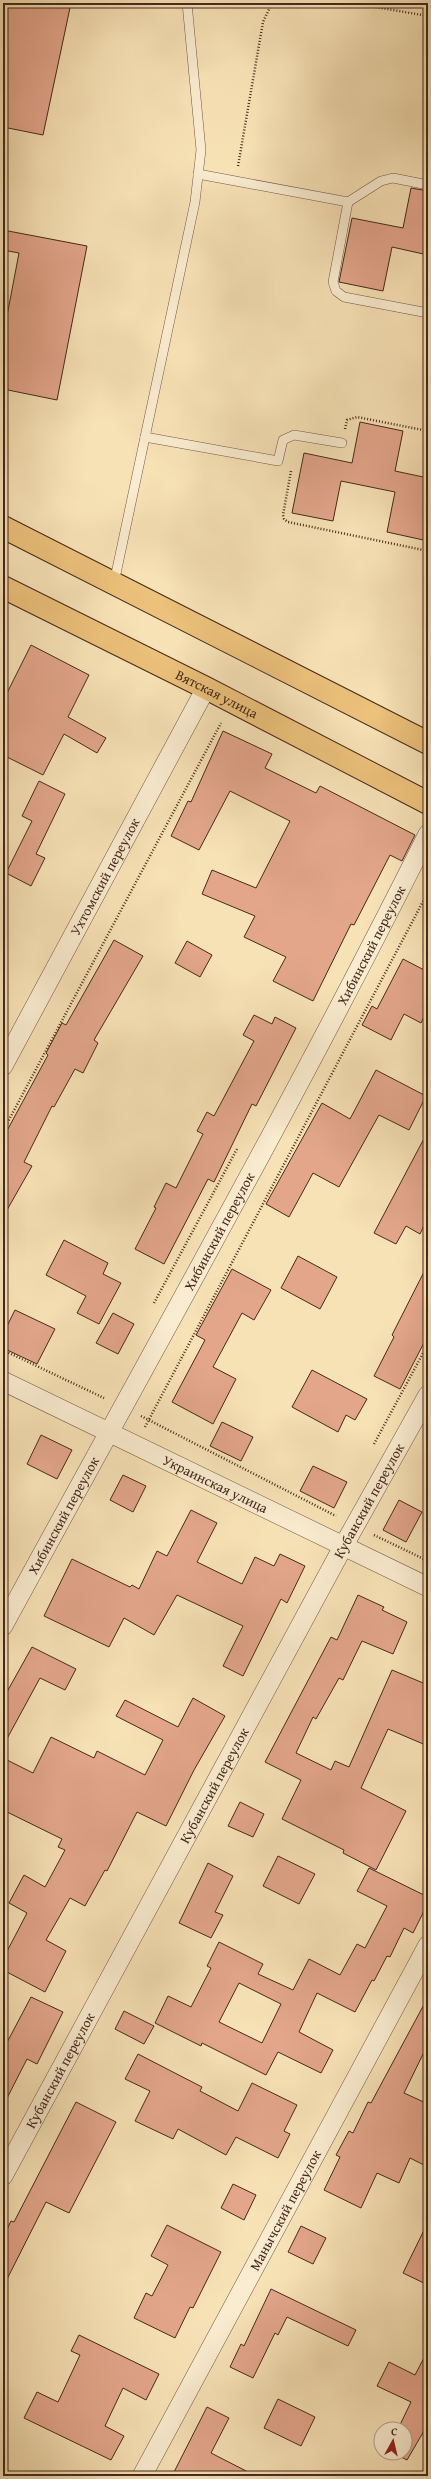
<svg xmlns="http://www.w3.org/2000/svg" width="431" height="2479" viewBox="0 0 431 2479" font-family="'Gentium Book Plus',serif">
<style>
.building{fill:#e3a68b;stroke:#46291b;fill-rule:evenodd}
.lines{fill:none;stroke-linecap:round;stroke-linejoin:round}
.service-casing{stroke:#725742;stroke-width:10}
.minor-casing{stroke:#725742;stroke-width:20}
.primary-casing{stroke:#46291b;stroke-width:24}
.path{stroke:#46291b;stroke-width:2.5;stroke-dasharray:1 2;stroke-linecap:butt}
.service{stroke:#faecd0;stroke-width:9}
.minor{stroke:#faecd0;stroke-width:19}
.primary{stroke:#ecc17b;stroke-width:22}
.labels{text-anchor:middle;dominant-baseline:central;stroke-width:3;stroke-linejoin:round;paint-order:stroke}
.street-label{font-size:14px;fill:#46291b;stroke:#faecd0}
</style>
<rect width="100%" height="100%" fill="#f7e2b6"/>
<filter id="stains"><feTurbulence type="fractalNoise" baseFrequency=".005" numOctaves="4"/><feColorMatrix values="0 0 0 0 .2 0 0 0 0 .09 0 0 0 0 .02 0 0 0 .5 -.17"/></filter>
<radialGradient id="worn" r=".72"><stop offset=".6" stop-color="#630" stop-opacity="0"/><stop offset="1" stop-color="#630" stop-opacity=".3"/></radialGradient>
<g class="building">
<path d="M 3,3 L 71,3 L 43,135 L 3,127 Z"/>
<path d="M 411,188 L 428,191 L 428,255 L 392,247 L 383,291 L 339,282 L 352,218 L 403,228 Z"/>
<path d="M 3,230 L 87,246 L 57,400 L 3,389 L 3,337 L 19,253 L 3,250 Z"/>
<path d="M 360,422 L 403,431 L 395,471 L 428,478 L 428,541 L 387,532 L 395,492 L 341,481 L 333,521 L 292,513 L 304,453 L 352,463 Z"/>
<path d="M 31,645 L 89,675 L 68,717 L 106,738 L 97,753 L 64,734 L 43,775 L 3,755 L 3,701 Z"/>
<path d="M 223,731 L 272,754 L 265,768 L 316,793 L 320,786 L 415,835 L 402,861 L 390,855 L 354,925 L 351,924 L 313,1001 L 273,981 L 286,957 L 244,937 L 255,916 L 202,894 L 212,870 L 256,888 L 290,821 L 230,791 L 199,850 L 171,836 L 188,801 L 191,802 Z"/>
<path d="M 39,781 L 65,794 L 36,854 L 45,858 L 31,886 L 6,873 L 32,821 L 22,816 Z"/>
<path d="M 114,940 L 143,956 L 94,1040 L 98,1043 L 83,1073 L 75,1069 L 54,1107 L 52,1106 L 24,1162 L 32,1166 L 3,1217 L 3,1138 L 48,1055 L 46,1053 L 62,1023 L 66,1025 Z"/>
<path d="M 187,941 L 212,955 L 200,977 L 175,963 Z"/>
<path d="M 403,959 L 428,972 L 428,1008 L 421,1023 L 404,1014 L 391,1040 L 362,1025 L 372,1006 L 377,1009 Z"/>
<path d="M 254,1015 L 272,1024 L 275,1017 L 296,1028 L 256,1106 L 252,1104 L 214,1182 L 208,1179 L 164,1264 L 135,1249 L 156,1208 L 154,1207 L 166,1183 L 176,1188 L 203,1134 L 197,1131 L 207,1112 L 214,1116 L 254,1041 L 243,1035 Z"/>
<path d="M 376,1070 L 426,1096 L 409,1130 L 379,1115 L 339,1187 L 313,1173 L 289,1217 L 266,1204 L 322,1103 L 350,1119 Z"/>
<path d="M 428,1131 L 428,1217 L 420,1234 L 406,1226 L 396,1244 L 374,1233 Z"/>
<path d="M 64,1240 L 108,1263 L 103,1274 L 121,1283 L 99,1324 L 77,1313 L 86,1296 L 46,1275 Z"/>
<path d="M 298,1256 L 337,1277 L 320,1309 L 281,1288 Z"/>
<path d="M 428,1264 L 428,1335 L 400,1389 L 374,1376 L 394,1337 L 392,1335 Z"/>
<path d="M 232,1269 L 271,1290 L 254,1320 L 242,1313 L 213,1367 L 236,1379 L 213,1424 L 172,1402 L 205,1340 L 196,1335 Z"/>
<path d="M 15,1310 L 55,1329 L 37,1364 L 3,1348 L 3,1334 Z"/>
<path d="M 113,1313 L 134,1324 L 118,1354 L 96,1343 Z"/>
<path d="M 312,1370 L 367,1399 L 355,1420 L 346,1415 L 338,1432 L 292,1407 Z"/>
<path d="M 222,1422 L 253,1437 L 241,1461 L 210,1446 Z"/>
<path d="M 41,1435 L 72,1450 L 57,1479 L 27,1464 Z"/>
<path d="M 313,1466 L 347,1482 L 334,1508 L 300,1491 Z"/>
<path d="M 123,1475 L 146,1486 L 133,1512 L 110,1500 Z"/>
<path d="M 399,1500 L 422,1512 L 406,1542 L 383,1530 Z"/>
<path d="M 191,1510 L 217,1523 L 197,1562 L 242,1584 L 255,1557 L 274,1566 L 280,1554 L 305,1566 L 287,1603 L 281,1599 L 243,1676 L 223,1666 L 243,1626 L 177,1595 L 154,1635 L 124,1618 L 109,1647 L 44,1616 L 72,1559 L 130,1587 L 132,1585 L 139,1589 L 157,1551 L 167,1556 Z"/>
<path d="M 358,1595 L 384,1607 L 382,1610 L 407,1622 L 393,1654 L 362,1641 L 343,1680 L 339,1678 L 316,1719 L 313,1717 L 296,1753 L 331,1770 L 335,1761 L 349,1767 L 392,1670 L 428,1685 L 428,1746 L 388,1729 L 361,1788 L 406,1811 L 376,1870 L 343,1853 L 344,1850 L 282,1819 L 301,1780 L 265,1762 L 331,1637 L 337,1640 Z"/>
<path d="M 32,1647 L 76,1669 L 65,1690 L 40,1678 L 3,1746 L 3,1699 Z"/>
<path d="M 193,1698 L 225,1716 L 194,1770 L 166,1826 L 137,1812 L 107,1871 L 105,1870 L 85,1906 L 70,1898 L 46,1940 L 66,1951 L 45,1992 L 3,1970 L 3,1959 L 27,1913 L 9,1903 L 24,1875 L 45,1887 L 65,1850 L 58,1847 L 62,1839 L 3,1810 L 3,1758 L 33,1773 L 51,1737 L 94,1758 L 97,1751 L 145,1775 L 163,1740 L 116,1716 L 125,1700 L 178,1727 Z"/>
<path d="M 240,1802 L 264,1814 L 253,1837 L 228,1826 Z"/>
<path d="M 278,1856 L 315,1874 L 299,1904 L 263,1886 Z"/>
<path d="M 208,1863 L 233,1876 L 215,1912 L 223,1915 L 211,1938 L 179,1923 Z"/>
<path d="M 369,1868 L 428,1897 L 428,1903 L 413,1933 L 404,1928 L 390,1957 L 387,1956 L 374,1981 L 372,1980 L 355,2012 L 317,1993 L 299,2032 L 333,2050 L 321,2073 L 278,2052 L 266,2075 L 202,2043 L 201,2046 L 155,2023 L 168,1996 L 191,2007 L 211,1968 L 207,1966 L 219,1942 L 263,1964 L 258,1974 L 293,1990 L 309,1959 L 340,1975 L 357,1944 L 365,1948 L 387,1906 L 357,1891 ZM 239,1983 L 281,2004 L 262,2043 L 219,2022 Z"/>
<path d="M 31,1997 L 63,2012 L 37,2064 L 27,2059 L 3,2106 L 3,2050 Z"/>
<path d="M 428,1997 L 428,2044 L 404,2093 L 428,2104 L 428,2167 L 410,2158 L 399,2183 L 377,2173 L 361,2208 L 324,2190 L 340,2157 L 336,2155 L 349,2131 L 353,2133 L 368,2102 L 371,2103 Z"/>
<path d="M 124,2011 L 154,2026 L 144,2044 L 115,2029 Z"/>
<path d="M 138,2054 L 202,2087 L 200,2091 L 238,2111 L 252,2083 L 297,2105 L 284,2131 L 290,2134 L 278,2158 L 236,2137 L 226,2155 L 178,2129 L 173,2139 L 135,2121 L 150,2091 L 125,2079 Z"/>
<path d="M 76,2102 L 116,2122 L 69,2213 L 46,2202 L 3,2287 L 3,2237 L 11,2221 L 14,2222 Z"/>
<path d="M 233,2184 L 256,2195 L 244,2220 L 221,2208 Z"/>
<path d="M 428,2222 L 428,2285 L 403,2273 Z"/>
<path d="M 167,2225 L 221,2252 L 193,2308 L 190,2307 L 175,2338 L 134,2318 L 146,2293 L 152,2296 L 168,2265 L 151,2256 Z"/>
<path d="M 301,2226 L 326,2238 L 313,2264 L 288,2252 Z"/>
<path d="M 271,2289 L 356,2330 L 348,2346 L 287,2317 L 278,2335 L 275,2333 L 253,2378 L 230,2367 L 241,2344 L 244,2346 Z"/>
<path d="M 79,2335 L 159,2374 L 146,2400 L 123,2388 L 105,2426 L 124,2436 L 111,2460 L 24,2418 L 37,2392 L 58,2402 L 80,2355 L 71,2351 Z"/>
<path d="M 428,2350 L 428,2424 L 407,2460 L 393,2453 L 405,2453 L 405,2429 L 398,2429 L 411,2402 L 377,2386 L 389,2362 L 415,2375 Z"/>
<path d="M 278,2399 L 315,2417 L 301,2446 L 264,2428 Z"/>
<path d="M 207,2407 L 229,2418 L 211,2453 L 256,2476 L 172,2476 Z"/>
</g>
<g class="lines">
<defs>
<g id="service">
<path d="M 198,174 L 348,202 L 381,181 L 393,178 L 428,185"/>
<path d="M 348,202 L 333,282 L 336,291 L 344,297 L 428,313"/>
<path d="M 145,437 L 278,461 L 283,440 L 294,435 L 342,443"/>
<path d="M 114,583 L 195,202 L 201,150 L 187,3"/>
</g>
<g id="minor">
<path id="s1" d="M 3,1066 L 206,688"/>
<path id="s2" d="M 3,1381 L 428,1587"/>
<path id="s3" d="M 3,1626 C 146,1363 294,1102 428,834"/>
<path id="s4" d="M 3,2176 L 344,1545 L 428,1395"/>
<path id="s5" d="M 142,2476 L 428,1945"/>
</g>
<g id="primary">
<path d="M 3,527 L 428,743"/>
<path id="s6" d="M 3,587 L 206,688 L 428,803"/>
</g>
</defs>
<use href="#service" class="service-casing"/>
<use href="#minor" class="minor-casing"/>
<use href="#primary" class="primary-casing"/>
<g class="path">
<path d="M 352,3 L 428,16"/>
<path d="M 238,166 L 263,22 L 272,3"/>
<path d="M 345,429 L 347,420 L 357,417 L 428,431"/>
<path d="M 291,471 L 283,515 L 284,519 L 288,522 L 428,551"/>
<path d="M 3,1131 L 221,723"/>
<path d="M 154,1303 L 237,1149"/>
<path d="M 3,1350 L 104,1398"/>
<path d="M 141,1416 L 336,1516"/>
<path d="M 145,1427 L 428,892"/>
<path d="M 374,1444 L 428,1344"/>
<path d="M 374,1535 L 428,1561"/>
</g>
<use href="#service" class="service"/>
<use href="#minor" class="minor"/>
<use href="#primary" class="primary"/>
</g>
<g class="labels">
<g class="street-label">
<text stroke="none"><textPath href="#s6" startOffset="239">Вятская улица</textPath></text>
<text stroke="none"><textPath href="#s1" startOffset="215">Ухтомский переулок</textPath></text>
<text stroke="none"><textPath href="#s3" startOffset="774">Хибинский переулок</textPath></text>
<text stroke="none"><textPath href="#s3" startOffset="450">Хибинский переулок</textPath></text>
<text stroke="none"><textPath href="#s2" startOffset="236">Украинская улица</textPath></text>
<text stroke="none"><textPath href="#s4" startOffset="768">Кубанский переулок</textPath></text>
<text stroke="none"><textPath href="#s3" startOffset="126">Хибинский переулок</textPath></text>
<text stroke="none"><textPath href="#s4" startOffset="444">Кубанский переулок</textPath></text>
<text stroke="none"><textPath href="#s4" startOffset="120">Кубанский переулок</textPath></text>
<text stroke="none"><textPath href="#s5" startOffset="302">Манычский переулок</textPath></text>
</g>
</g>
<rect width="431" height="2479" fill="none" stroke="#f7e2b6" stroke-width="16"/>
<rect x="4" y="4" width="423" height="2471" fill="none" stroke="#46291b" stroke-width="2"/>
<rect x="8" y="8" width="415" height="2463" fill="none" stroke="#46291b"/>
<g transform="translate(393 2441) rotate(8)"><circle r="19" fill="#faecd0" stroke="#b29e88"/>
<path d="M0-3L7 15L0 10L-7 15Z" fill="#8f2418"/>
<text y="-6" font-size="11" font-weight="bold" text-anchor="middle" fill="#46291b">С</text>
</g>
<rect width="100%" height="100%" filter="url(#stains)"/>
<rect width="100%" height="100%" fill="url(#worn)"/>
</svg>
